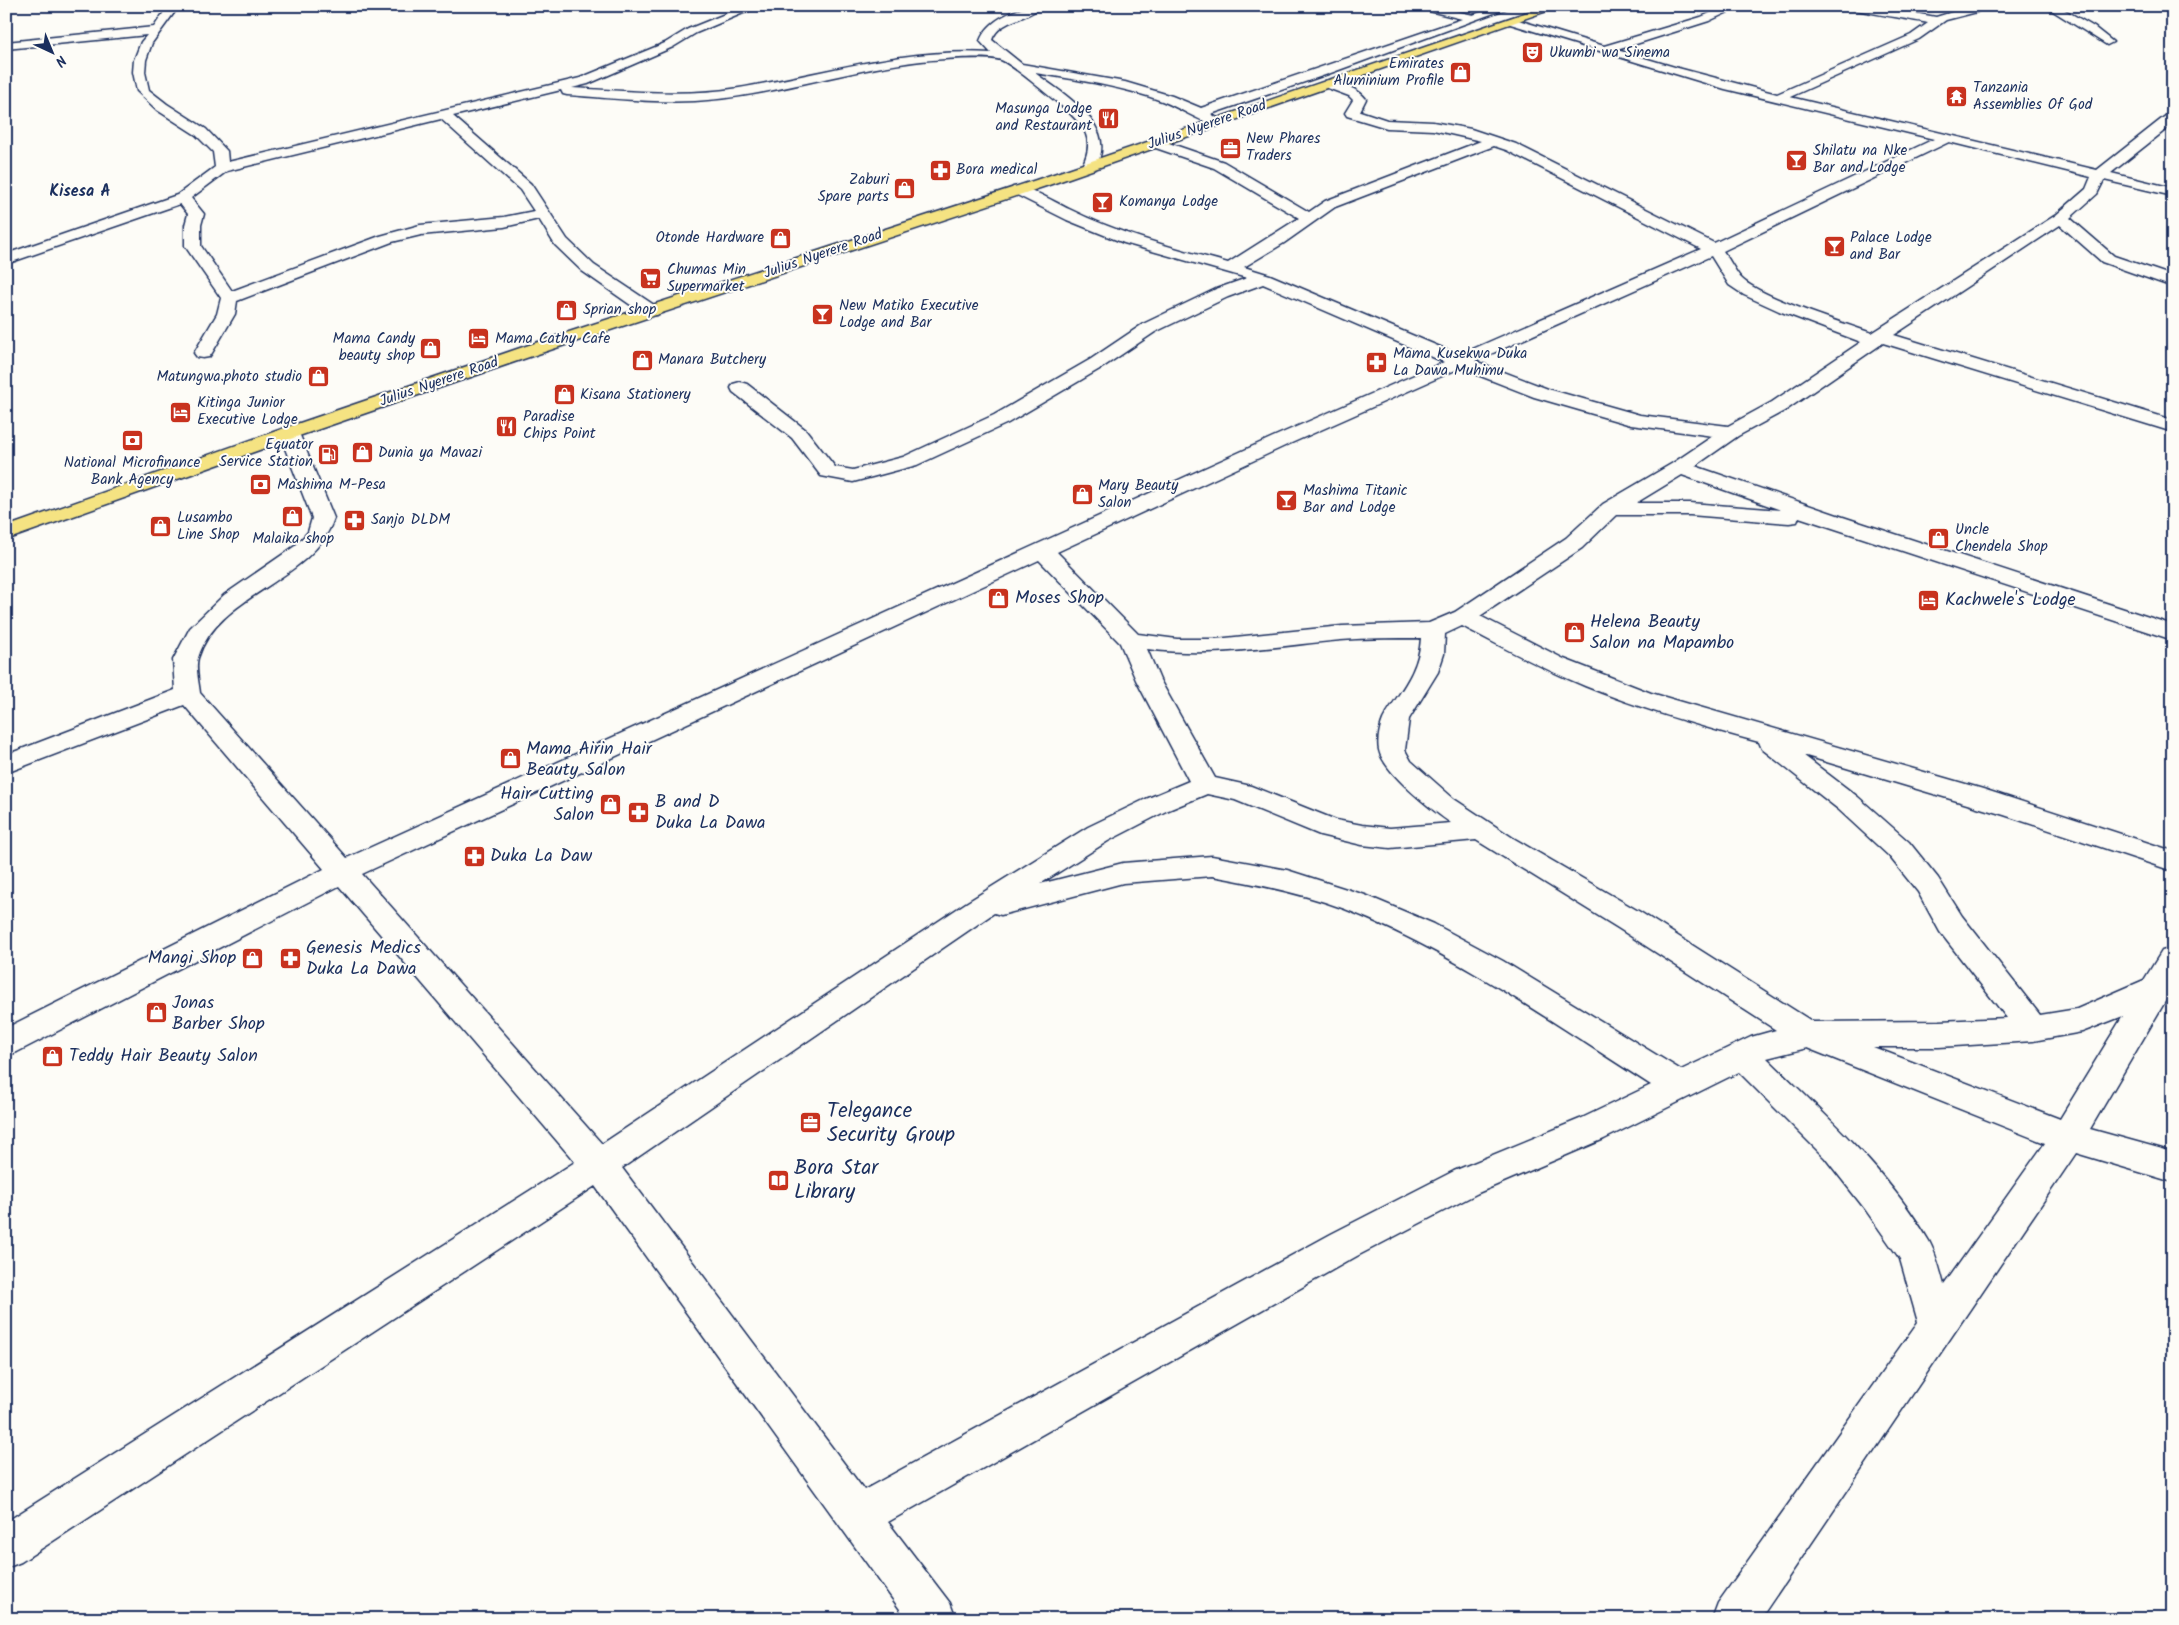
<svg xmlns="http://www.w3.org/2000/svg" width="2179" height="1625" viewBox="0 0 2179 1625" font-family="Kalam,sans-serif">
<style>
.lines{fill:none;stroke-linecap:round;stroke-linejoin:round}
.minor-casing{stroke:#1b2f5e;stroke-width:3}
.highway-casing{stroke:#1b2f5e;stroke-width:3}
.minor{fill:#fdfcf7;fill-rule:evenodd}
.highway{fill:#f5e382;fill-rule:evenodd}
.labels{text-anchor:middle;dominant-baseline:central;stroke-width:4;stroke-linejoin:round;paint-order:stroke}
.far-poi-label{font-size:15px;fill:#1b2f5e;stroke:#fdfcf7;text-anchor:start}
.far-street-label{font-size:15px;fill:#1b2f5e;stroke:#fdfcf7}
.far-quarter-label{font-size:16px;font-weight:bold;fill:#1b2f5e;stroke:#fdfcf7}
.poi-label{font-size:18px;fill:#1b2f5e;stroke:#fdfcf7;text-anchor:start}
.near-poi-label{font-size:21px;fill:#1b2f5e;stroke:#fdfcf7;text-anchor:start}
</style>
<rect width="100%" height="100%" fill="#fdfcf7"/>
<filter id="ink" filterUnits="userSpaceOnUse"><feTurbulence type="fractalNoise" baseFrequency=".02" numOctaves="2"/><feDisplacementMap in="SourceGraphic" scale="10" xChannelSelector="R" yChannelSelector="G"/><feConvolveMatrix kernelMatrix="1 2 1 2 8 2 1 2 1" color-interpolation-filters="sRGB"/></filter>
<g filter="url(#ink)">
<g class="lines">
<defs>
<g id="minor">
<path d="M 168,6 L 179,6 L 152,43 L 146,60 L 145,72 L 149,90 L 167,104 L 206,129 L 227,151 L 228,162 L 580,78 L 665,43 L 688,29 L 745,6 L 760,6 L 696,33 L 673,47 L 588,84 L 572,88 C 628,91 684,97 739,88 C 823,74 905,47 991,53 L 980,41 C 988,19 1019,6 1041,6 C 1027,21 999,19 992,40 L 1022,64 L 1125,82 L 1172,96 L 1201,108 L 1462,19 L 1417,8 L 1416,6 L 1436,6 L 1473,15 L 1497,6 L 1513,6 L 1328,74 L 1211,114 L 1222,121 L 1215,125 C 1197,120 1180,108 1162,101 C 1121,86 1078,80 1035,73 C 1063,94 1122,127 1094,169 L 1089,170 L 1082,166 C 1096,139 1084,126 1064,108 C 1053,99 1012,64 1001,60 C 988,56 959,58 945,59 C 860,64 780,96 695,101 C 653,103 609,98 567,95 L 563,94 L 561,90 L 453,116 L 531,184 L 567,239 L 594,265 L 657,307 L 660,311 L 657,315 L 645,315 L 582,271 L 555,245 L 539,219 L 504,227 L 421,235 L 392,242 L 237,301 L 235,314 L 212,353 L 209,357 L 203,358 L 197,357 L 194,353 L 217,314 L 221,298 L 185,246 L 185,225 L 188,214 L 180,204 L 6,264 L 6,254 L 177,195 L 215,167 L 213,152 L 196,135 L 157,110 L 137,91 L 133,72 L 134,60 L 141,42 L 147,35 L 6,49 L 6,42 L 154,27 ZM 441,119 L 520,190 L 534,211 L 504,217 L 420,225 L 380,236 L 232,291 L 201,246 L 201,225 L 204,214 L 191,198 L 227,171 Z"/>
<path d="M 1726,6 L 1741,6 L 1709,21 L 1617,50 L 1678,68 L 1777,94 L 1911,35 L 1928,23 C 1916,20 1846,10 1842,6 L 1881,7 L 1936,17 L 1972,6 L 1986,6 L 1977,12 L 1946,20 L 1919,39 L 1790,97 L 2097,170 L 2168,114 L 2173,113 L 2173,124 L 2111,173 L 2173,188 L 2173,196 L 2104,180 L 2097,194 L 2070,218 L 2114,256 L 2173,276 L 2173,287 L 2102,262 L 2060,225 L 1894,335 L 2173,420 L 2173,432 L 1883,343 L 1786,410 L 1738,436 L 1695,466 L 1843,517 L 2173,625 L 2173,640 L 1799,517 L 1797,522 L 1789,523 L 1690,515 L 1616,515 L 1582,548 L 1480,616 L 1564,659 L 1651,693 L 1983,789 L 2173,851 L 2173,871 L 2004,815 L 1803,755 L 1858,797 L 1909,842 L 1938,878 L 1962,916 L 2040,1015 L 2077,1009 L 2144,980 L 2162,951 L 2173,948 L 2173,988 L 2090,1129 L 2173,1152 L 2173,1182 L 2076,1153 L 1760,1619 L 1712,1619 L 1718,1603 L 1918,1322 L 1900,1259 L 1865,1209 L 1825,1158 L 1739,1072 L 1604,1139 L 1478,1193 L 1357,1256 L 888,1522 L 950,1603 L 956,1619 L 907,1619 L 595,1186 L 21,1562 L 6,1568 L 6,1522 L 575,1162 L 339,886 L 17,1052 L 6,1056 L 6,1028 L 324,869 L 184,705 L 6,773 L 6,755 L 175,690 L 173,660 L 190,628 L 224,595 L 295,546 L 308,532 L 312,518 L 279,433 L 282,429 L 289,427 L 296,429 L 299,433 L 334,518 C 313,582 218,593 198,658 C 195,668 199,683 200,693 L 347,858 L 1273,437 L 1444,362 L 1263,284 L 1228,297 L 1155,332 L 1103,367 L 1008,423 L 917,465 L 853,482 L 821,476 L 792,438 L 733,392 L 731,388 L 733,384 L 740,382 L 747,384 L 806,430 L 835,467 L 853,470 L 903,457 L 994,415 L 1091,359 L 1143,324 L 1216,289 L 1247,278 L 1124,243 L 1067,220 L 1013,193 L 1011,190 L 1013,187 C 1026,184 1056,203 1069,209 C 1119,234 1174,248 1228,263 L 1299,218 L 1214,168 L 1150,146 L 1148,143 L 1150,140 L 1160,140 L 1224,162 L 1309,212 L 1325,201 L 1481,141 L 1433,130 L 1387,128 L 1347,116 L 1345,113 L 1353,100 L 1349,96 L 1325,87 L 1323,84 L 1325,81 L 1329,80 C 1342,84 1358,88 1366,99 L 1360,111 L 1387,120 L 1433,122 L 1471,129 L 1516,144 L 1714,243 L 1934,139 L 1725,89 L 1507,23 L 1505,21 L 1511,18 L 1515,19 L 1604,46 L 1701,17 ZM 1949,142 L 2091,177 L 2086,189 L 2056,215 L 1872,333 C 1844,323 1758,297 1740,277 C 1734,269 1729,259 1723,251 ZM 1494,146 L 1506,150 L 1701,249 L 1459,355 L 1270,275 L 1244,267 L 1284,243 L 1335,207 ZM 1711,256 L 1729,285 L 1744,295 L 1779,311 L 1861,342 L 1772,402 L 1728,426 L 1640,415 L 1548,389 L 1475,361 ZM 1460,368 L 1534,397 L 1631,425 L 1713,436 L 1673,463 L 1603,504 L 1566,538 L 1455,612 L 1429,623 L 1342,626 L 1216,639 L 1177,639 L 1138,634 L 1057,552 L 1287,445 ZM 1682,475 L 1781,510 L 1690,503 L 1636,503 ZM 1039,560 L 1120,643 L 1136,680 L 1189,781 L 1146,799 L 1088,827 L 966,903 L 602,1144 L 362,874 ZM 1462,626 C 1502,647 1543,669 1585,686 C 1641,709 1700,726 1759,742 L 1762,749 L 1838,809 L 1889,856 L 1918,892 L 1940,932 L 2007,1018 L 1939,1021 L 1813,1022 L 1640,912 L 1513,838 L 1454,799 L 1411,761 L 1405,750 L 1409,719 L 1438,672 L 1444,654 L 1445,634 ZM 1421,638 C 1419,671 1402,689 1385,716 C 1380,724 1377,741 1379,750 C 1384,773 1432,810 1451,823 L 1390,828 L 1362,825 L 1336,820 L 1251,786 L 1215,778 L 1160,680 L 1147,649 C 1212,658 1276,646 1341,640 C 1367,638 1394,638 1421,638 ZM 1207,794 L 1235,800 L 1320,835 L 1362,845 L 1390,848 L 1476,840 L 1618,928 L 1776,1030 L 1751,1037 L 1681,1070 L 1503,961 L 1434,924 L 1365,895 L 1287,870 L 1212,856 L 1123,863 L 1040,884 L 1108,841 L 1166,811 ZM 1212,876 C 1257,884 1301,893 1345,909 C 1454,952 1552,1022 1651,1085 L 1580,1119 L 1454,1171 L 1331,1234 L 864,1490 L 622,1168 L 994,913 L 1001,915 L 1123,883 ZM 2123,1016 L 2060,1119 L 1873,1047 L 1939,1047 L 2033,1041 L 2082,1032 ZM 1807,1048 L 2045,1143 L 1944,1285 C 1940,1270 1936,1254 1929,1241 C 1888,1171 1824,1114 1767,1058 Z"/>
<path d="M 2045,6 L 2058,6 L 2094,27 L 2113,42 L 2107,45 Z"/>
</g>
<path id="highway" d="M 1545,6 L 1561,6 L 1046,186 L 538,354 L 296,437 L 6,540 L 6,527 L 282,429 L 526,346 L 1036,180 Z"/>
</defs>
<use href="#minor" class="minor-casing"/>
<use href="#highway" class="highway-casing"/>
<use href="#minor" class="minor"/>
<use href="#highway" class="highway"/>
</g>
</g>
<defs>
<symbol id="theatre-square" viewBox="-11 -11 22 22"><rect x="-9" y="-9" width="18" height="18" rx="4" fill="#c8321e" stroke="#fdfcf7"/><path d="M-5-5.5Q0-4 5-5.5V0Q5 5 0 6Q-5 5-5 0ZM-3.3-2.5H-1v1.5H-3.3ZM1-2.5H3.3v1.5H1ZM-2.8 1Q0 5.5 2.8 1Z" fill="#fff"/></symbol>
<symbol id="shop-square" viewBox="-11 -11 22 22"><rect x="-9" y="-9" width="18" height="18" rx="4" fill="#c8321e" stroke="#fdfcf7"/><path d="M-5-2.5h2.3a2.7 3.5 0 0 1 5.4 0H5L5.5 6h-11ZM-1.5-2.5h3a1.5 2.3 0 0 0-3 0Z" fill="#fff"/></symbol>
<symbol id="temple-square" viewBox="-11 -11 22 22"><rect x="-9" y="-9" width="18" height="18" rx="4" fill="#c8321e" stroke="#fdfcf7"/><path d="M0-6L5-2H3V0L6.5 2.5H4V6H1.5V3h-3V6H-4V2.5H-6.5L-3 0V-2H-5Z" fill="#fff"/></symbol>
<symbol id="restaurant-square" viewBox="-11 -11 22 22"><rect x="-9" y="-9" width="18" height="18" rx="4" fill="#c8321e" stroke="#fdfcf7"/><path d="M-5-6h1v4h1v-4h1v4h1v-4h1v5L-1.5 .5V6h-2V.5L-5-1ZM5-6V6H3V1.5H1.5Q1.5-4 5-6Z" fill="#fff"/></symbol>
<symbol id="office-square" viewBox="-11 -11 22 22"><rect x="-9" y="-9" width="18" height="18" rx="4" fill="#c8321e" stroke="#fdfcf7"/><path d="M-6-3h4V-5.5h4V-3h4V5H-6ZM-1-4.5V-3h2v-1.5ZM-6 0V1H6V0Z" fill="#fff"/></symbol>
<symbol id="bar-square" viewBox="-11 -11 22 22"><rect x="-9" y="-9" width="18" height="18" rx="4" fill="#c8321e" stroke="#fdfcf7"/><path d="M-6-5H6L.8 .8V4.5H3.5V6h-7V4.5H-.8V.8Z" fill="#fff"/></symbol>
<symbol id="pharmacy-square" viewBox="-11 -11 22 22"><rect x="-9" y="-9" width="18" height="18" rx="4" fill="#c8321e" stroke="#fdfcf7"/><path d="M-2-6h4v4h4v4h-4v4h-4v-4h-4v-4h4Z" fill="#fff"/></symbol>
<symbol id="supermarket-square" viewBox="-11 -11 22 22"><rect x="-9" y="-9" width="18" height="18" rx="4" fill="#c8321e" stroke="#fdfcf7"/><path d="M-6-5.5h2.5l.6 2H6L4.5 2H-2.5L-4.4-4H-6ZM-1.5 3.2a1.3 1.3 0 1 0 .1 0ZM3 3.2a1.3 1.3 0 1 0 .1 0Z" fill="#fff"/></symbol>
<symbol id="hotel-square" viewBox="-11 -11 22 22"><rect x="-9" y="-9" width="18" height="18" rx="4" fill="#c8321e" stroke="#fdfcf7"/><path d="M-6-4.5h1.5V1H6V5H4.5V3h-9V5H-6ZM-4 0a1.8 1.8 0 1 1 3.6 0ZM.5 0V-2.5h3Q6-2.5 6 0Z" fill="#fff"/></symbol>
<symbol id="bank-square" viewBox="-11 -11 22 22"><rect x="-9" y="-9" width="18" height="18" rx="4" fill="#c8321e" stroke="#fdfcf7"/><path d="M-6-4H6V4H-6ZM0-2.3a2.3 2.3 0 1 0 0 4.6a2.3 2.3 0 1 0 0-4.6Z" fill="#fff"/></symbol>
<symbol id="fuel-square" viewBox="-11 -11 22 22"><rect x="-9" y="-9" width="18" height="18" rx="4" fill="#c8321e" stroke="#fdfcf7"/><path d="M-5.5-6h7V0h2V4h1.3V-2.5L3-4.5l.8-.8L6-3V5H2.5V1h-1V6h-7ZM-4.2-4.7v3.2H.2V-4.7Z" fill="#fff"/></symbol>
<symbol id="library-square" viewBox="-11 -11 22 22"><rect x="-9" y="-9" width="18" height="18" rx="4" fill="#c8321e" stroke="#fdfcf7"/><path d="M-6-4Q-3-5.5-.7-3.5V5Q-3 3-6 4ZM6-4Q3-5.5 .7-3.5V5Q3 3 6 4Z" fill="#fff"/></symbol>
</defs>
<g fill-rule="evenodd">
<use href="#theatre-square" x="1520" y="40" width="25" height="25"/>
<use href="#shop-square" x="1448" y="60" width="25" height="25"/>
<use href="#temple-square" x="1944" y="84" width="25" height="25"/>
<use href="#restaurant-square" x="1096" y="106" width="25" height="25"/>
<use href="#office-square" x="1218" y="136" width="25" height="25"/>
<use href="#bar-square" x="1784" y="148" width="25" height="25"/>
<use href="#pharmacy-square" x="928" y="158" width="25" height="25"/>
<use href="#shop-square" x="892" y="176" width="25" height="25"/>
<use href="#bar-square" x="1090" y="190" width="25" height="25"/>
<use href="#shop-square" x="768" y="226" width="25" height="25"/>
<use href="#bar-square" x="1822" y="234" width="25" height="25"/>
<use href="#supermarket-square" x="638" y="266" width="25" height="25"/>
<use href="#shop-square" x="554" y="298" width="25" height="25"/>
<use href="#bar-square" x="810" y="302" width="25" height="25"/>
<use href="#hotel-square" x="466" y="326" width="25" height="25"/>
<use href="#shop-square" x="418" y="336" width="25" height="25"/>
<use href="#shop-square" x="630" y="348" width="25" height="25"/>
<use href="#pharmacy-square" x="1364" y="350" width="25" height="25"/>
<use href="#shop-square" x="306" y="364" width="25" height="25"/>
<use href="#shop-square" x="552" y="382" width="25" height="25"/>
<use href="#hotel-square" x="168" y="400" width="25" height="25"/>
<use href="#restaurant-square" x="494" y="414" width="25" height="25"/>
<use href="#bank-square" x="120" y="428" width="25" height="25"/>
<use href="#shop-square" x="350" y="440" width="25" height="25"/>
<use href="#fuel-square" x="316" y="442" width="25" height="25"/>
<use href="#bank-square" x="248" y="472" width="25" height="25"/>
<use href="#shop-square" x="1070" y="482" width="25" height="25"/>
<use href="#bar-square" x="1274" y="488" width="25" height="25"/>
<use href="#shop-square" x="280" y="504" width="25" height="25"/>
<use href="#pharmacy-square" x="342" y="508" width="25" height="25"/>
<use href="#shop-square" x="148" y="514" width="25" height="25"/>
<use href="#shop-square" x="1926" y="526" width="25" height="25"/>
<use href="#shop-square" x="986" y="586" width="25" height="25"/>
<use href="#hotel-square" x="1916" y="588" width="25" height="25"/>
<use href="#shop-square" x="1562" y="620" width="25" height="25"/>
<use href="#shop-square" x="498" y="746" width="25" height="25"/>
<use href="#shop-square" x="598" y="792" width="25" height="25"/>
<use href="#pharmacy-square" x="626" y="800" width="25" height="25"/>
<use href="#pharmacy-square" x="462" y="844" width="25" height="25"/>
<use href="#shop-square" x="240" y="946" width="25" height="25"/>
<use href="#pharmacy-square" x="278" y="946" width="25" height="25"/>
<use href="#shop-square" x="144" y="1000" width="25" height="25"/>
<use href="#shop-square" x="40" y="1044" width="25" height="25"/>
<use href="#office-square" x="798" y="1110" width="25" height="25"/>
<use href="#library-square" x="766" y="1168" width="25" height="25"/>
</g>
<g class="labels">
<g class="far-poi-label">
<text x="1549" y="53">Ukumbi wa Sinema</text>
<text x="1444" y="64" text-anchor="end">Emirates<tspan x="1444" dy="17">Aluminium Profile</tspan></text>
<text x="1973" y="88">Tanzania<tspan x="1973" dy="17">Assemblies Of God</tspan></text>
<text x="1092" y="109" text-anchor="end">Masunga Lodge<tspan x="1092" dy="17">and Restaurant</tspan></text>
<text x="1246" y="139">New Phares<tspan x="1246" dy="17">Traders</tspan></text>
<text x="1813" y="151">Shilatu na Nke<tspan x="1813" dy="17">Bar and Lodge</tspan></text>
<text x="956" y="170">Bora medical</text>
<text x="889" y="180" text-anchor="end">Zaburi<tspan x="889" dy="17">Spare parts</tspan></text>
<text x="1119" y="202">Komanya Lodge</text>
<text x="764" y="238" text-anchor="end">Otonde Hardware</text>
<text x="1850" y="238">Palace Lodge<tspan x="1850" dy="17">and Bar</tspan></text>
<text x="667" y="270">Chumas Min<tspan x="667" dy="17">Supermarket</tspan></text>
<text x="839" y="306">New Matiko Executive<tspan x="839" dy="17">Lodge and Bar</tspan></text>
<text x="583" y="310">Sprian shop</text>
<text x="415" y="339" text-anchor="end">Mama Candy<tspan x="415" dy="17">beauty shop</tspan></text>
<text x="495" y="339">Mama Cathy Cafe</text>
<text x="1393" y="354">Mama Kusekwa Duka<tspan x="1393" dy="17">La Dawa Muhimu</tspan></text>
<text x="658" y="360">Manara Butchery</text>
<text x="302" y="377" text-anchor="end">Matungwa.photo studio</text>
<text x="580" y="395">Kisana Stationery</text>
<text x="197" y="403">Kitinga Junior<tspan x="197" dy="17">Executive Lodge</tspan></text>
<text x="523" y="417">Paradise<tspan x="523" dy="17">Chips Point</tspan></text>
<text x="313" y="445" text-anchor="end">Equator<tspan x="313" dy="17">Service Station</tspan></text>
<text x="378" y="453">Dunia ya Mavazi</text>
<text x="132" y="463" text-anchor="middle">National Microfinance<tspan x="132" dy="17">Bank Agency</tspan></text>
<text x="277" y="485">Mashima M-Pesa</text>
<text x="1098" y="486">Mary Beauty<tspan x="1098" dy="17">Salon</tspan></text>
<text x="1303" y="491">Mashima Titanic<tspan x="1303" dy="17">Bar and Lodge</tspan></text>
<text x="177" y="518">Lusambo<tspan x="177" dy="17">Line Shop</tspan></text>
<text x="371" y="520">Sanjo DLDM</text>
<text x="1955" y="530">Uncle<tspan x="1955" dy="17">Chendela Shop</tspan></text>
<text x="293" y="539" text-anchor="middle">Malaika shop</text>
</g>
<g class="far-street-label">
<text transform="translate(1207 125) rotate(-19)">Julius Nyerere Road</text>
<text transform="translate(823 254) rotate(-19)">Julius Nyerere Road</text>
<text transform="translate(439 382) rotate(-19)">Julius Nyerere Road</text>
</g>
<g class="far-quarter-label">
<text x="80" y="191">Kisesa A</text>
</g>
<g class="poi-label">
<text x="1015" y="598">Moses Shop</text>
<text x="1945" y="600">Kachwele's Lodge</text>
<text x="1590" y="622">Helena Beauty<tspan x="1590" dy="21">Salon na Mapambo</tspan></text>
<text x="526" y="749">Mama Airin Hair<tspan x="526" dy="21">Beauty Salon</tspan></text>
<text x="594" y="794" text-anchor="end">Hair Cutting<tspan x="594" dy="21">Salon</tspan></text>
<text x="655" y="802">B and D<tspan x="655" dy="21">Duka La Dawa</tspan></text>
<text x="490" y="856">Duka La Daw</text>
<text x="306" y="948">Genesis Medics<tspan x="306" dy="21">Duka La Dawa</tspan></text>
<text x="236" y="958" text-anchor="end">Mangi Shop</text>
<text x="172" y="1003">Jonas<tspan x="172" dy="21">Barber Shop</tspan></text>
<text x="69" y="1056">Teddy Hair Beauty Salon</text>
</g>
<g class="near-poi-label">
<text x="827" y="1111">Telegance<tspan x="827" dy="24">Security Group</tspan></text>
<text x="794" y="1168">Bora Star<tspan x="794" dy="24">Library</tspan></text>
</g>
</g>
<rect width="2179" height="1625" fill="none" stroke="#fdfcf7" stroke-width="25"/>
<rect x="12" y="12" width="2154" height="1600" fill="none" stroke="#1b2f5e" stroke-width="2" filter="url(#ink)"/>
<g transform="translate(52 52) rotate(136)" stroke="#fdfcf7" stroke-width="4" paint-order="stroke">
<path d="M0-4L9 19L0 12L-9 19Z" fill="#1b2f5e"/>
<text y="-8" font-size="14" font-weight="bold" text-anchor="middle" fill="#1b2f5e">N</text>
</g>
</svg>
